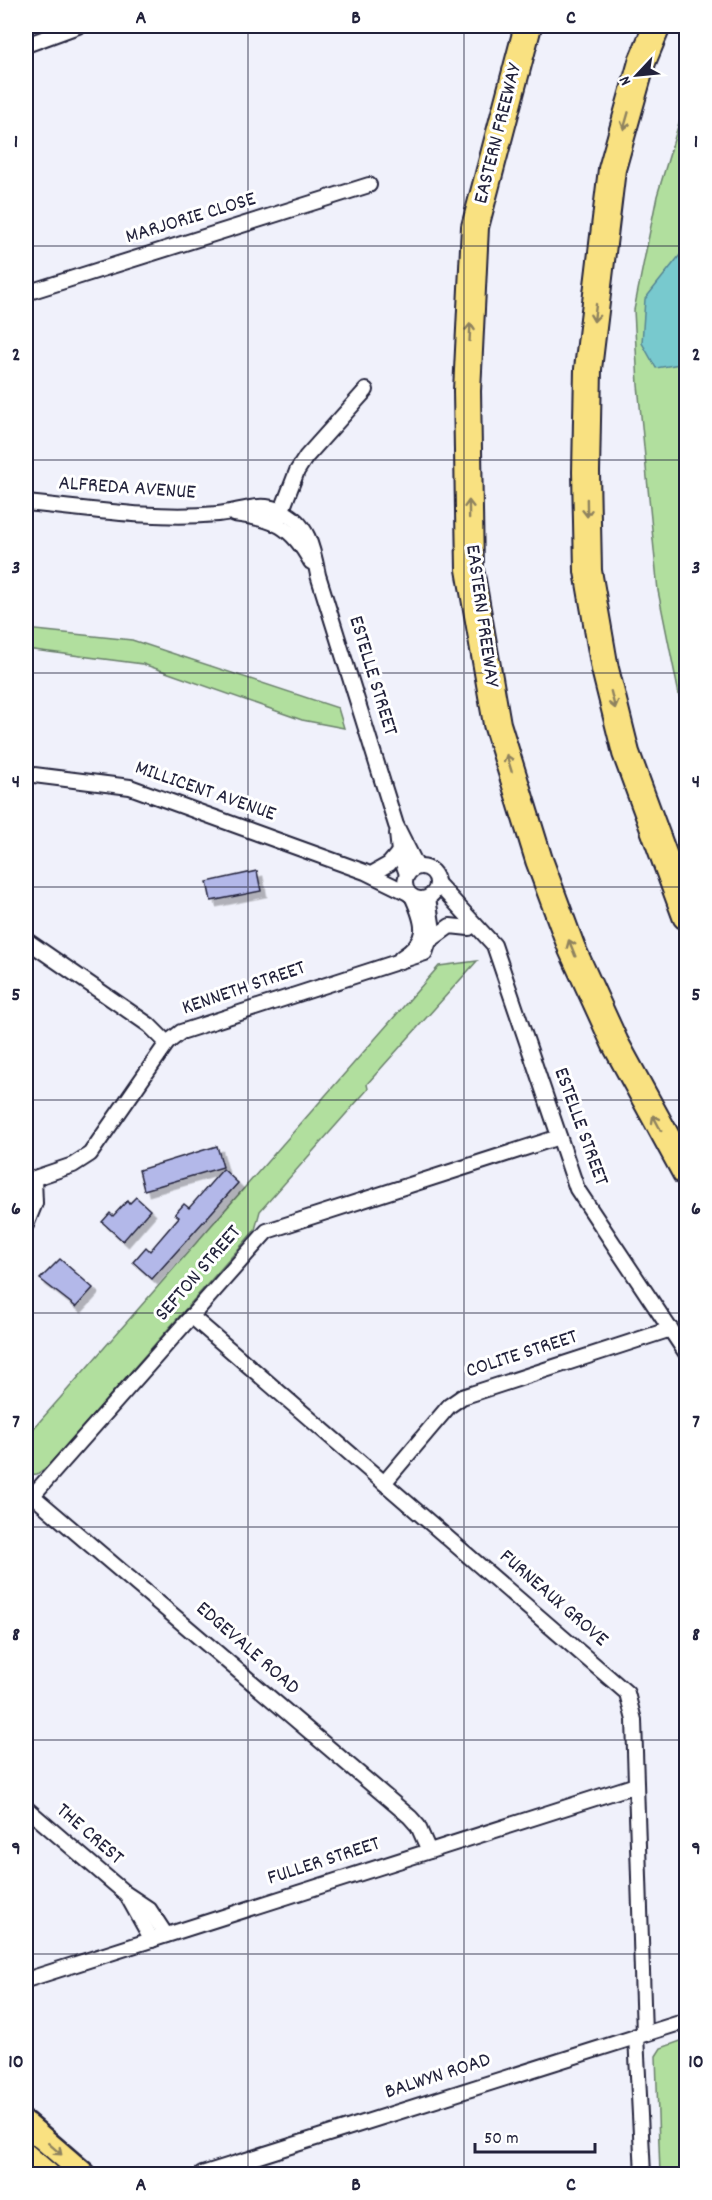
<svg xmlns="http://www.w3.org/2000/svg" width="712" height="2200" viewBox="0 0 712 2200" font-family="Dekko,sans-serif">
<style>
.green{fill:#b1df9e;stroke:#6a806c;stroke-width:1.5}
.water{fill:#78c9ce;stroke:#568693;stroke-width:1.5}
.building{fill:#b3b8e9;stroke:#22223b;stroke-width:1.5;filter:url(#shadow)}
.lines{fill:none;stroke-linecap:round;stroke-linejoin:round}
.minor-casing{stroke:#22223b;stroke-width:18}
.primary-casing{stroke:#22223b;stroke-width:27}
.motorway-casing{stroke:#22223b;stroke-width:30}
.minor{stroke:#fff;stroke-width:14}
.primary{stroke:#f9e181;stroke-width:22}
.motorway{stroke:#f9e181;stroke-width:26}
.oneway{stroke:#8e825e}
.grid{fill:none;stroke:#22223b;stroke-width:1.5;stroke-opacity:0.55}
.labels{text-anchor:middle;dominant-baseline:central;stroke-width:6;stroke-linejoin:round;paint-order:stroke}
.street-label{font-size:21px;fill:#22223b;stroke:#fff}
.neatline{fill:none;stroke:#22223b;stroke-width:2}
.grid-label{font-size:20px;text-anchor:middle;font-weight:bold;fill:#22223b}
</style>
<defs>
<filter id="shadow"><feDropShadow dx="5.5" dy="5.5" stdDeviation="0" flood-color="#0004"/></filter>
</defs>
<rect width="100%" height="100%" fill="#f0f1fb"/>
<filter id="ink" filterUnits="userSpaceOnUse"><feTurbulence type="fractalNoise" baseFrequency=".0167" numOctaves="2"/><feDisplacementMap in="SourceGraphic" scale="12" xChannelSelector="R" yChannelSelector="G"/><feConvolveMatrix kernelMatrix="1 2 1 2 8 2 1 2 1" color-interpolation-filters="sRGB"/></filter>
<g filter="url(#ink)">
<g class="green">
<path d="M 686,100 L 686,729 L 658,591 L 638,385 L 634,310 L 657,196 Z"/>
<path d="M 26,629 L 132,640 L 338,708 L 344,728 L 302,720 L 143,664 L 26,649 Z"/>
<path d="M 477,961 L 367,1084 L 368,1089 L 260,1211 L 255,1230 L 48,1466 L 37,1474 L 26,1475 L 26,1437 L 439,966 Z"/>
<path d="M 686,2039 L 686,2174 L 660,2174 L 656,2056 L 661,2048 Z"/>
</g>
<path class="water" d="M 686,228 L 686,363 L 656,368 L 642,343 L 645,299 L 684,250 Z"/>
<g class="building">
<path d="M 257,871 L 261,891 L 211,901 L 207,882 Z"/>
<path d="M 217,1146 L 223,1167 L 144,1190 L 139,1170 Z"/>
<path d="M 223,1169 L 238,1183 L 152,1279 L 133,1262 L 146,1247 L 150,1251 L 179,1217 L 175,1214 L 184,1204 L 189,1208 Z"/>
<path d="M 136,1197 L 150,1210 L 123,1241 L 102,1222 L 110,1213 L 113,1216 L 127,1201 L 129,1204 Z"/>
<path d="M 60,1259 L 93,1288 L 76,1307 L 40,1279 Z"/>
</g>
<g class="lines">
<defs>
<g id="minor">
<path d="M 26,45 L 78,26"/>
<path d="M 26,293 L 369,185"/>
<path d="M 26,503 C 89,509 154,520 218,514 C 241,512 258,501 281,511 C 308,522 313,549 318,575 L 396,825 L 417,867"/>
<path d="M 234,514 C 274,519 291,525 311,562"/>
<path d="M 277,523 L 297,471 L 306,457 L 366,390"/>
<path d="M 26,774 L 130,787 L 365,872 L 408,893"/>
<path d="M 397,833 L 399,852 L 407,874"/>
<circle cx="421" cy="883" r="16"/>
<path d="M 373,873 L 389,864 L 399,852"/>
<path d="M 438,884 L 494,945 L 577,1189 L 686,1353"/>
<path d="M 432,939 L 450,926 L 469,928"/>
<path d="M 26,940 L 149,1025 L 167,1043"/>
<path d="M 401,958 C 429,940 425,925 413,898"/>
<path d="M 26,1181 L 73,1165 L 90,1154 L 167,1043 L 181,1032 L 425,953 L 433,930 L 428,898"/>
<path d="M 26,1225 L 35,1203 L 34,1179"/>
<path d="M 191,1316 L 627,1693 L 634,1720 L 644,2034"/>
<path d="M 384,1483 L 449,1406 L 462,1397 L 671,1329"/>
<path d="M 26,1490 L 410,1817 L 418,1826 L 429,1851"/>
<path d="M 33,1495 L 267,1231 L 559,1137"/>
<path d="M 26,1808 L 125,1893 L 149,1909 L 166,1935"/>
<path d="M 128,1897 L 152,1940"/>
<path d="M 26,1980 L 636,1785"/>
<path d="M 636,2036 L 643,2174"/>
<path d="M 202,2174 L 686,2021"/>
</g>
<g id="primary">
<path d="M 26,2124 L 84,2174"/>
<path d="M 26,2155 L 48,2174"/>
</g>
<g id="motorway">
<path d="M 528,26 L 475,227 L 467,391 L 470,569 L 497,724 L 539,860 L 572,949 L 615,1043 L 686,1173"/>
<path d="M 657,26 L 642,62 L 612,169 L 588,369 L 586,472 L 588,571 L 605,669 L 626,753 L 686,916"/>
</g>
</defs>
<use href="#minor" class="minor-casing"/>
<use href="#primary" class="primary-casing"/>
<use href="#motorway" class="motorway-casing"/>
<use href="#minor" class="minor"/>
<use href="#primary" class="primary"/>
<use href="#motorway" class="motorway"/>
</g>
<defs><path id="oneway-shaft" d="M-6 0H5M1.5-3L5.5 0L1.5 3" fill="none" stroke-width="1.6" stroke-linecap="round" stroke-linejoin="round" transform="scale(1.5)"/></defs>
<g class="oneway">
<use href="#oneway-shaft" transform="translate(626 121) rotate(106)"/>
<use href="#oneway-shaft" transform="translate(595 313) rotate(97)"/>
<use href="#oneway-shaft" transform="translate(470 332) rotate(-87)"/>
<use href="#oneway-shaft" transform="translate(587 508) rotate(89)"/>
<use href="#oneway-shaft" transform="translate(469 509) rotate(-91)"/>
<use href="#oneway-shaft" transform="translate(613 700) rotate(76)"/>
<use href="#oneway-shaft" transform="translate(509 763) rotate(-107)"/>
<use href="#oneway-shaft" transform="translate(572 948) rotate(-112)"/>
<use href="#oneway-shaft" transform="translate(657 1123) rotate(-118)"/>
<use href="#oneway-shaft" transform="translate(55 2149) rotate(41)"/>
</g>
</g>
<path class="grid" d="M 248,26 L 248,2174M 464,26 L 464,2174M 26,246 L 686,246M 26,460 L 686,460M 26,673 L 686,673M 26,887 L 686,887M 26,1100 L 686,1100M 26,1313 L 686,1313M 26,1527 L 686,1527M 26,1740 L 686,1740M 26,1954 L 686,1954"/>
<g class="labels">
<g class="street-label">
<text transform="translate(499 134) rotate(-76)">EASTERN FREEWAY</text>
<text transform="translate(191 219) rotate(-17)">MARJORIE CLOSE</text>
<text transform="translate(127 489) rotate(4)">ALFREDA AVENUE</text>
<text transform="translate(481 616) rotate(82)">EASTERN FREEWAY</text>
<text transform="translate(372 676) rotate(73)">ESTELLE STREET</text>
<text transform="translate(205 792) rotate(19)">MILLICENT AVENUE</text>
<text transform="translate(244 989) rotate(-19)">KENNETH STREET</text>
<text transform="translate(580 1127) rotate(70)">ESTELLE STREET</text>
<text transform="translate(199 1274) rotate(-49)">SEFTON STREET</text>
<text transform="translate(522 1355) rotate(-18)">COLITE STREET</text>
<text transform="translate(553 1599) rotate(41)">FURNEAUX GROVE</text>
<text transform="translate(247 1649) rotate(41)">EDGEVALE ROAD</text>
<text transform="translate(89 1835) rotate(41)">THE CREST</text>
<text transform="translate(324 1862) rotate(-18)">FULLER STREET</text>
<text transform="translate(438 2077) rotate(-18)">BALWYN ROAD</text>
</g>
</g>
<rect width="712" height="2200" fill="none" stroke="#fff" stroke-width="66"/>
<g transform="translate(637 75) rotate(244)" stroke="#ffffff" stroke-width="4.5" paint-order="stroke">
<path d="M0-4.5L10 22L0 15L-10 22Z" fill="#22223b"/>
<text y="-9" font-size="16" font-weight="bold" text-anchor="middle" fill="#22223b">N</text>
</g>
<path d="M475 2143v9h120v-9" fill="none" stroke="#22223b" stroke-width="3"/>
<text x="484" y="2143" font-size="18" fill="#22223b" stroke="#ffffff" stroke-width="4.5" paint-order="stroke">50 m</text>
<rect x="33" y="33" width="646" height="2134" class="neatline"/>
<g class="grid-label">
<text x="141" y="23">A</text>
<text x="356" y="23">B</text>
<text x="571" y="23">C</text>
<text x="16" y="147">1</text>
<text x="696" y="147">1</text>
<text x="16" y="360">2</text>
<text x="696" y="360">2</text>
<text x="16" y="573">3</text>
<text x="696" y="573">3</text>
<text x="16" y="787">4</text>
<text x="696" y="787">4</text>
<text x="16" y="1000">5</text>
<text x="696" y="1000">5</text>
<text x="16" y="1214">6</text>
<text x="696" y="1214">6</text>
<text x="16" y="1427">7</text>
<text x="696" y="1427">7</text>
<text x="16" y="1640">8</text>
<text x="696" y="1640">8</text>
<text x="16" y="1854">9</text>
<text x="696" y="1854">9</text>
<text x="16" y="2067">10</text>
<text x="696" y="2067">10</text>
<text x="141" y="2190">A</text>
<text x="356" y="2190">B</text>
<text x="571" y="2190">C</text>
</g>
</svg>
